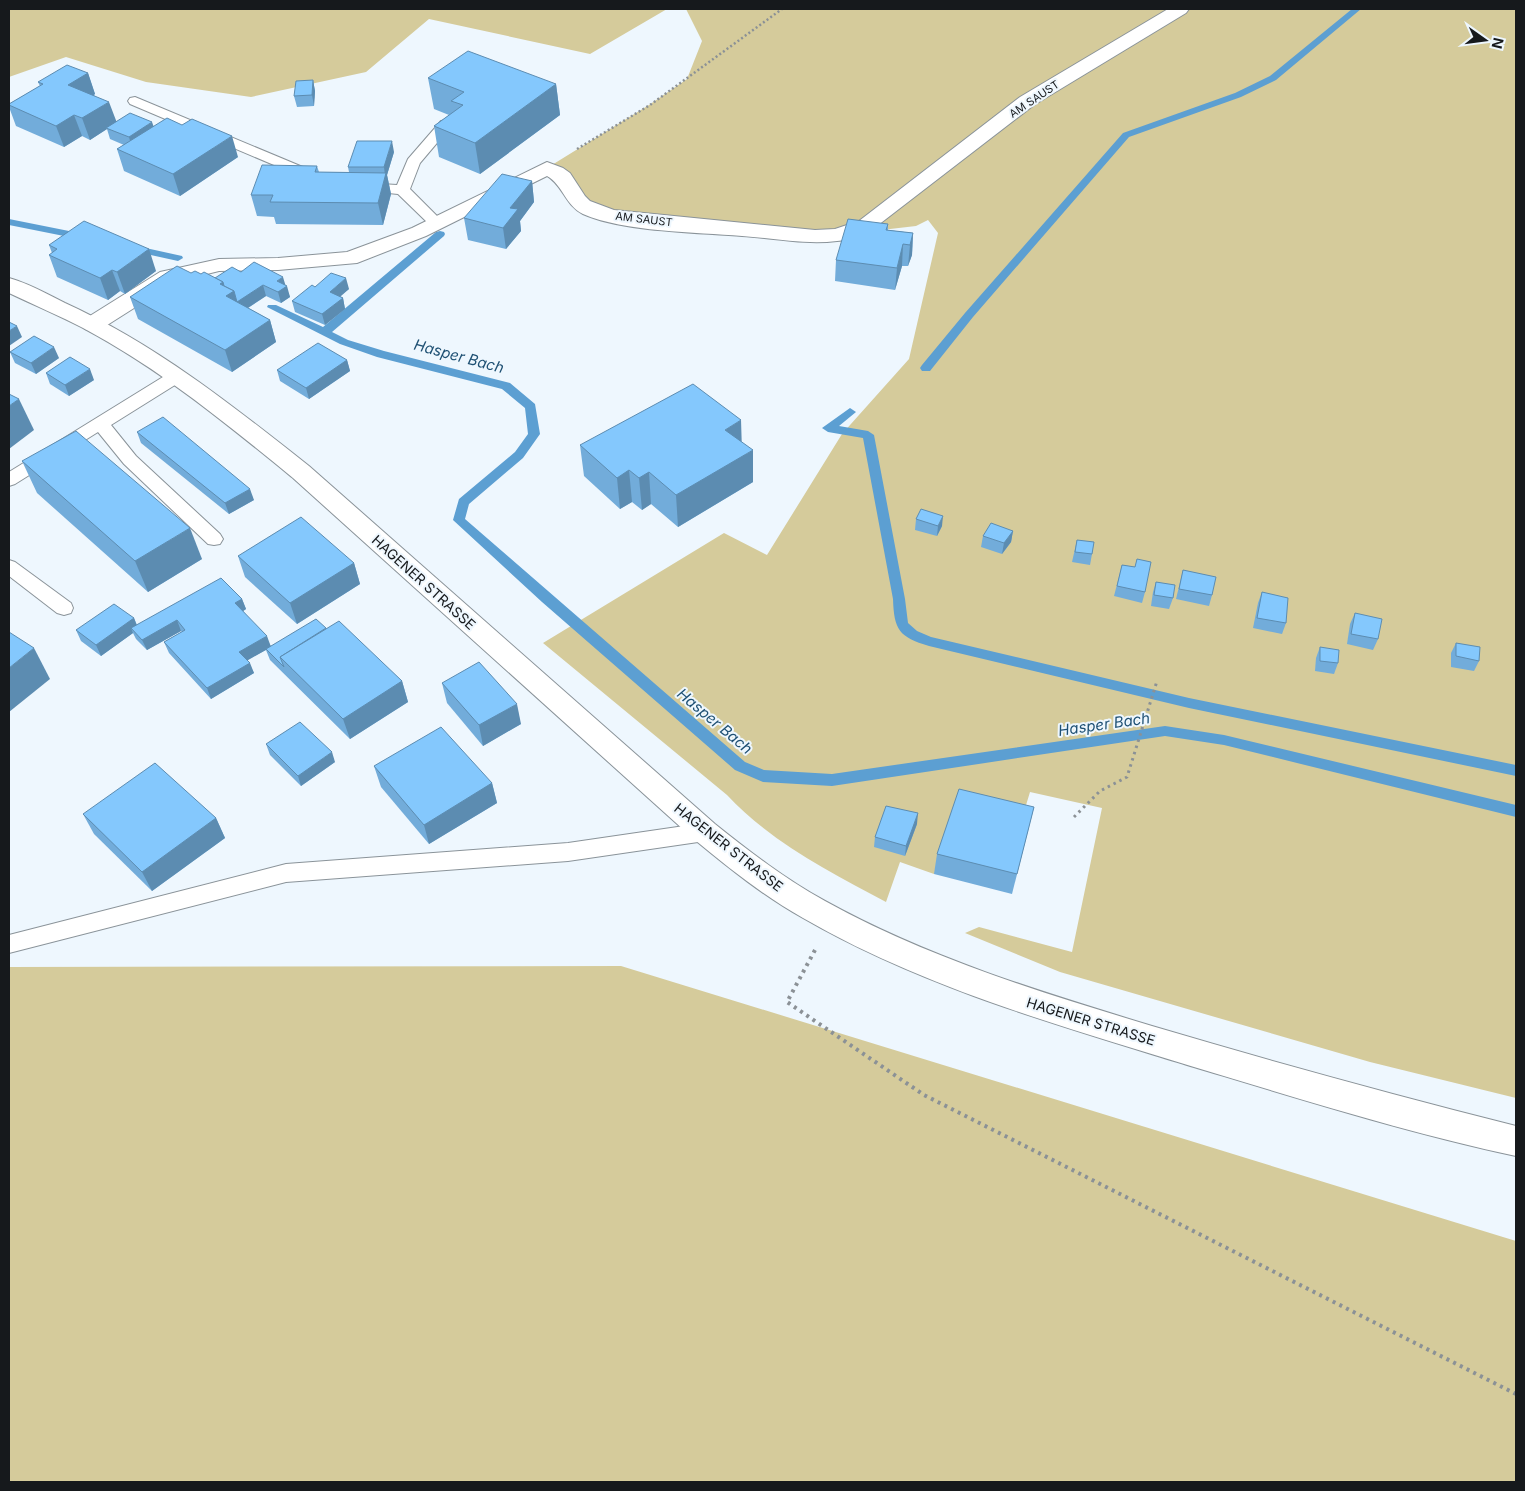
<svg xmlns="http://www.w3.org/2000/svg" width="1525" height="1491" viewBox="0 0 1525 1491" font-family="Inter,sans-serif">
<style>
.green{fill:#d5cb9b}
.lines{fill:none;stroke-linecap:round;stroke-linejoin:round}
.stream{fill:#5c9fd2;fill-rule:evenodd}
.lane-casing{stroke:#8a9399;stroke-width:2}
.street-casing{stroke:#8a9399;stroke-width:2}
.secondary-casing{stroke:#8a9399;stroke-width:2}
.path-far2{stroke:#8b9196;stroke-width:2.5;stroke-dasharray:2 2.5;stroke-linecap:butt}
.path-far1{stroke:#8b9196;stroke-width:3;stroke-dasharray:2.5 4;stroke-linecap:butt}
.path{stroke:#8b9196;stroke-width:4;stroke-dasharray:3 4.5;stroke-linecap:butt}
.lane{fill:#fff;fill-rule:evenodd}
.street{fill:#fff;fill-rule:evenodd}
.secondary{fill:#fff;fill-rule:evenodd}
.wall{fill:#72acda}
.shaded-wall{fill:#5c8cb1}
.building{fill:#84c8fd;stroke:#5c8cb1}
.labels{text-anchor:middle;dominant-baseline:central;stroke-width:4;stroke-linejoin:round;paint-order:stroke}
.far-street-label{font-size:11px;fill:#16191c;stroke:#eef7fe}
.street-label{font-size:14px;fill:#16191c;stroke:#eef7fe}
.water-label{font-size:15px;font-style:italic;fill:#1e5073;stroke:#eef7fe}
</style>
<rect width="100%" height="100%" fill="#eef7fe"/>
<g class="green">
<path d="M 9,9 L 667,9 L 590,54 L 429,19 L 366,72 L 251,97 L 146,82 L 66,57 L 9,77 Z"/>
<path d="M 686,9 L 1176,9 L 1095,61 L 1099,63 L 1186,9 L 1516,9 L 1516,1098 L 1370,1062 L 1060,972 L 965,933 L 979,927 L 1072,952 L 1102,808 L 1030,792 L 1020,825 L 934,874 L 900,862 L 886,902 C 830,872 771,842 727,795 L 543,643 L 724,533 L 767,555 L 842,434 L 909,359 L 938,233 L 928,220 L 916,226 L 838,235 L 590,210 L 547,168 L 649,105 L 687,79 L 702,41 Z"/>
<path d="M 621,966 L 1516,1241 L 1516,1482 L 9,1482 L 9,967 Z"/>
</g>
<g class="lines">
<g class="stream">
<path d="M 1352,9 L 1361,9 L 1276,80 L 1241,97 L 1129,137 L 973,317 L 930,371 L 922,371 L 920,368 L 922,365 L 965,313 L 1123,133 L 1235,93 L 1270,76 Z"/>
<path d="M 9,219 L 84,234 L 89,237 L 84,240 L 9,225 Z"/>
<path d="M 440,231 L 444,232 L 445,234 L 444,236 L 332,332 L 348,340 L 384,351 L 510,383 L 535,404 L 540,434 L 523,458 L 469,504 L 465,519 L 745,762 L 764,770 L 832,774 L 1165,726 L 1224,735 L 1516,805 L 1516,817 L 1224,745 L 1165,736 L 832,786 L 763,782 L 735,770 L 542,602 L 453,520 L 459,499 L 515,452 L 528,434 L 525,408 L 502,389 L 377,357 L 340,344 L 267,307 L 268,305 L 276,305 L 323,327 L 436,232 Z"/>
<path d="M 132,245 L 182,256 L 183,258 L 178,261 L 128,250 L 127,248 L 128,246 Z"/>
<path d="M 850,408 L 856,412 L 839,426 L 868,431 L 874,435 L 905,599 L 908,623 L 917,631 L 931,637 L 1189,698 L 1516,765 L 1516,776 L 1189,708 L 929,646 C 899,637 894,630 893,599 L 863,438 L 828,432 L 822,428 Z"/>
</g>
<defs>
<g id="lane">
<path d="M 135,97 L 317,173 L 319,176 L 317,179 L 307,179 L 130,104 L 128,101 L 130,98 Z"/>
<path d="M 446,120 L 453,124 L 420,163 L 410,189 L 441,220 L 443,223 L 441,226 L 431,226 L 398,194 L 359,190 L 357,187 L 359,184 L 364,183 L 397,185 L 408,159 L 441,121 Z"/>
<path d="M 177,371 L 183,372 L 185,376 L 183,380 L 111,425 L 136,456 L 220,534 L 223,539 L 220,544 L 214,545 L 208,544 L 124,464 L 98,432 L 15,484 L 9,486 L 9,472 L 171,372 Z"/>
<path d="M 9,560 L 15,562 L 71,603 L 73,608 L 71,613 L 64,615 L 57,613 L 9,576 Z"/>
<path d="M 705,823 L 712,826 L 715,832 L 712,838 L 705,841 L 568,861 L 286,882 L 9,953 L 9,935 L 286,864 L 568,843 Z"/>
</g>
<path id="street" d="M 1168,9 L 1189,9 L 1186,13 L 1034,105 L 873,229 C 862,234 849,240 837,241 C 806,245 773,238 742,236 C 696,232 624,232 583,214 C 565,205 563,185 547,176 L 426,236 L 357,263 L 278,270 L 219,271 L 175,282 L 101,329 L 93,331 L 85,329 L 82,324 L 85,319 L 160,272 L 219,259 L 278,258 L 347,252 L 412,228 L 547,162 L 563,168 L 570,173 L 585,196 L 590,201 L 614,210 L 815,230 L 835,229 L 859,221 L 1020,97 Z"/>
<path id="secondary" d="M 9,278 C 28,283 47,294 65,303 C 155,344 232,405 309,466 L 715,824 C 750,852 785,879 825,901 C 928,958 1040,992 1152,1026 C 1273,1062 1394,1095 1516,1126 L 1516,1156 C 1409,1133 1300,1099 1194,1067 C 1061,1026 924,988 803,918 C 764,896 730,869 695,840 L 293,478 C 227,424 160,369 85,329 C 60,316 34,305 9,293 Z"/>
</defs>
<use href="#lane" class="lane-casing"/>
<use href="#street" class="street-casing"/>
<use href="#secondary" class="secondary-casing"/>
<path class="path-far2" d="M 577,149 L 650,105 L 782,9"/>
<path class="path-far1" d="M 1074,817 L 1100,791 L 1127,777 L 1157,681"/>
<path class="path" d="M 815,950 L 787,1002 L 924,1095 L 1516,1394"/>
<use href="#lane" class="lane"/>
<use href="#street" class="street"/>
<use href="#secondary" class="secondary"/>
</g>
<g class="wall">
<path d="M 88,73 L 95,94 L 94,95 L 116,122 L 154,126 L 238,157 L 180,196 L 124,171 L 117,149 L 124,145 L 110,139 L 107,129 L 90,140 L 82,136 L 64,147 L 16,126 L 9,107 L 9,104 L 40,86 L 38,82 Z"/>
<path d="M 428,78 L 556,84 L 560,115 L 480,174 L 439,157 L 434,126 L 449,115 L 434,109 Z"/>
<path d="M 313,80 L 315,91 L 314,106 L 297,107 L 294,96 Z"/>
<path d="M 394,152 L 387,175 L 391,194 L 383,225 L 276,224 L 274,217 L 257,216 L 251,195 L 317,166 L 319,172 L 349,172 L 348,167 Z"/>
<path d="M 532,181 L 534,202 L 520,221 L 521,231 L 506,249 L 468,240 L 464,218 Z"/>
<path d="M 888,224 L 888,230 L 913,233 L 912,255 L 908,266 L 902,266 L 895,290 L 835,281 L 836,260 Z"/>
<path d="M 49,245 L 156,271 L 125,294 L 120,291 L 108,300 L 57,277 L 49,255 L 52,253 Z"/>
<path d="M 241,272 L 285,285 L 290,297 L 281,303 L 266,296 L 248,308 L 270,320 L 276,342 L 232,372 L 138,319 L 130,297 L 201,274 L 215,278 Z"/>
<path d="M 315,287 L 349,289 L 340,296 L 343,298 L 345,309 L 325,325 L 295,312 L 292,301 Z"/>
<path d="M 10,352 L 59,358 L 36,374 L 15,363 Z"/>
<path d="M 347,360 L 350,371 L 309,399 L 280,381 L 277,370 Z"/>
<path d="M 46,373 L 94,380 L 69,396 L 50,384 Z"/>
<path d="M 137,432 L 254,500 L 229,514 L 141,443 Z"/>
<path d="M 742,442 L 753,482 L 678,527 L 651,504 L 642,510 L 632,502 L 620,509 L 584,476 L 580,445 Z"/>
<path d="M 22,461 L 202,559 L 148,592 L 37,493 Z"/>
<path d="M 916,519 L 942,526 L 937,536 L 915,530 Z"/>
<path d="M 1013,531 L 1011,542 L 1002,554 L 981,547 L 983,536 Z"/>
<path d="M 1077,540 L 1092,554 L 1090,565 L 1072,562 Z"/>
<path d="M 238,556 L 354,563 L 360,584 L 297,624 L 245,577 Z"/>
<path d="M 1137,559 L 1145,592 L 1142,603 L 1114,596 L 1122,565 L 1135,567 Z"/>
<path d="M 1183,570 L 1212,595 L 1209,606 L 1176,599 Z"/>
<path d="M 1156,582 L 1173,598 L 1169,609 L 1151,606 L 1153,592 Z"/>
<path d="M 1262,592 L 1286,623 L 1282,634 L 1253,628 L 1258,603 Z"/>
<path d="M 242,599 L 246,609 L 243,611 L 271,646 L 326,628 L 402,681 L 408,702 L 350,739 L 270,660 L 266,650 L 247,660 L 254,673 L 211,699 L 169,653 L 164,642 L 182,632 L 181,631 L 147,650 L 136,639 L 133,633 L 101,656 L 81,641 L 76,630 L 134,618 L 137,625 Z"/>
<path d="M 1355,613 L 1378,639 L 1373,650 L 1347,644 L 1350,624 Z"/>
<path d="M 1456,643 L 1479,661 L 1474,671 L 1451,667 L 1451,653 Z"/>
<path d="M 1320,647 L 1338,663 L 1334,674 L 1315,671 L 1316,658 Z"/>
<path d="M 442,683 L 521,724 L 483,746 L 447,703 Z"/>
<path d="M 266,744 L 335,762 L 301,786 L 270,755 Z"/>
<path d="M 374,766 L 492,783 L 497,803 L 429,844 L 381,787 Z"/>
<path d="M 1034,807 L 1012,894 L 934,874 L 937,854 Z"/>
<path d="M 83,814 L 216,818 L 225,838 L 152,891 L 94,834 Z"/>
<path d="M 917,824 L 905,856 L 874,847 L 875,837 Z"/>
</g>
<g class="shaded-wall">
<path d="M 88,73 L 95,94 L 76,106 L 68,85 Z"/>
<path d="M 313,80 L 315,91 L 314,106 L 312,95 Z"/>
<path d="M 556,84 L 560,115 L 480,174 L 475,143 Z"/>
<path d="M 109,102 L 117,123 L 106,128 L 107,129 L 90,140 L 82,118 Z"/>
<path d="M 74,115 L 82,136 L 64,147 L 56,126 Z"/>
<path d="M 152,122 L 156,133 L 132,148 L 129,137 Z"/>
<path d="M 232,136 L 238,157 L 180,196 L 173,174 Z"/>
<path d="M 392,141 L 394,152 L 387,175 L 391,194 L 383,225 L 378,203 L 385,176 L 384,167 Z"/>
<path d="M 532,181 L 534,202 L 520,221 L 521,231 L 506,249 L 503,228 L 510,208 Z"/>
<path d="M 913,233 L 912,255 L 908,266 L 910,245 Z"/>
<path d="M 903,244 L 902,266 L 895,290 L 897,268 Z"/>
<path d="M 149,249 L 156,271 L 125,294 L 117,272 Z"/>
<path d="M 112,270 L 120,291 L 108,300 L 100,278 Z"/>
<path d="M 283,277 L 286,287 L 287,286 L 290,297 L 281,303 L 278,292 L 277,281 Z"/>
<path d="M 346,278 L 349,289 L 333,303 L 330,292 Z"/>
<path d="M 223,282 L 234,291 L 240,313 L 226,296 L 220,284 Z"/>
<path d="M 263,285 L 266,296 L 240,313 L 237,302 Z"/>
<path d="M 343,298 L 345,309 L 325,325 L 322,314 Z"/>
<path d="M 270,320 L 276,342 L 232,372 L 225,350 Z"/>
<path d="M 17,326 L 22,337 L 9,346 L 9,331 Z"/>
<path d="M 54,347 L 59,358 L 36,374 L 31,363 Z"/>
<path d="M 347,360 L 350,371 L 309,399 L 306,388 Z"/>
<path d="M 90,369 L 94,380 L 69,396 L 65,385 Z"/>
<path d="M 19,399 L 34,430 L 9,449 L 9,406 Z"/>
<path d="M 741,420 L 742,451 L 725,430 Z"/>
<path d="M 753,450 L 753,482 L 678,527 L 676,495 Z"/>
<path d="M 629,470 L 632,502 L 620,509 L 617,478 Z"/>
<path d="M 649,472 L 651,504 L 642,510 L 639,478 Z"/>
<path d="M 250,489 L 254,500 L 229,514 L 225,503 Z"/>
<path d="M 943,516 L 942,526 L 937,536 L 938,526 Z"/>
<path d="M 190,528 L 202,559 L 148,592 L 135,561 Z"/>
<path d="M 1013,531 L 1011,542 L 1002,554 L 1004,543 Z"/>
<path d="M 354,563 L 360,584 L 297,624 L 290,603 Z"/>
<path d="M 242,599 L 246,609 L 239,614 L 235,603 Z"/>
<path d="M 134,618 L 138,629 L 131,628 L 133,633 L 101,656 L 96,645 Z"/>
<path d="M 177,620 L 181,631 L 147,650 L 142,640 Z"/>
<path d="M 267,636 L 271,647 L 243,663 L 239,652 Z"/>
<path d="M 34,648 L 50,679 L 9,712 L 9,668 Z"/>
<path d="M 250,663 L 254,673 L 211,699 L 207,688 Z"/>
<path d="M 402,681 L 408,702 L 350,739 L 343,719 Z"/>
<path d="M 517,704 L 521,724 L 483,746 L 479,725 Z"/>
<path d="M 332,752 L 335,762 L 301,786 L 298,776 Z"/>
<path d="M 492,783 L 497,803 L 429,844 L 424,825 Z"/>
<path d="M 918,813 L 917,824 L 905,856 L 906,846 Z"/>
<path d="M 216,818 L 225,838 L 152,891 L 142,872 Z"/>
</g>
<g class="building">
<path d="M 468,51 L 556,84 L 475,143 L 434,126 L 463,105 L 451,101 L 464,92 L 428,78 Z"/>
<path d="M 67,65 L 88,73 L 68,85 L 109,102 L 82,118 L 74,115 L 56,126 L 9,105 L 9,104 L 43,84 L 38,82 Z"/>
<path d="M 313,80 L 312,95 L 294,96 L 296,81 Z"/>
<path d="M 130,113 L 152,122 L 129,137 L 106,128 Z"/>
<path d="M 167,118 L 182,125 L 192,119 L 232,136 L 173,174 L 117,149 Z"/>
<path d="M 357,141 L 392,141 L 384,167 L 348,167 Z"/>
<path d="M 262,165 L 317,166 L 315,172 L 386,173 L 378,203 L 270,202 L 273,195 L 251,195 Z"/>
<path d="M 502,174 L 532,181 L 510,208 L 518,209 L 503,228 L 464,218 Z"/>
<path d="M 848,219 L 888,224 L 886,230 L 913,233 L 910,245 L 903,244 L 897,268 L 836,260 Z"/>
<path d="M 84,221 L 149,249 L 117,272 L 112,270 L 100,278 L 49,255 L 57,249 L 49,245 Z"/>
<path d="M 254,262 L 283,277 L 277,281 L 287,286 L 278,292 L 263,285 L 237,302 L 234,291 L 224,286 L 223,282 L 215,278 L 232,267 L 241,272 Z"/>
<path d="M 177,266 L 191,273 L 195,271 L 201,274 L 204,272 L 223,282 L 220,284 L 234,291 L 226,296 L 270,320 L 225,350 L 130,297 Z"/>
<path d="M 331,273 L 346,278 L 330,292 L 343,298 L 322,314 L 292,301 L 312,285 L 315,287 Z"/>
<path d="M 9,322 L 17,326 L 9,331 Z"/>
<path d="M 34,336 L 54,347 L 31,363 L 10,352 Z"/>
<path d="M 318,343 L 347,360 L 306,388 L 277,370 Z"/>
<path d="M 70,357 L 90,369 L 65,385 L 46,373 Z"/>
<path d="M 693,384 L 741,420 L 725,430 L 753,450 L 676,495 L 649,472 L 639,478 L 629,470 L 617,478 L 580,445 Z"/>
<path d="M 9,394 L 19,399 L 9,406 Z"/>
<path d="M 163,417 L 250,489 L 225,503 L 137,432 Z"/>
<path d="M 76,431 L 190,528 L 135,561 L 22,461 Z"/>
<path d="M 921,509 L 943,516 L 938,526 L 916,519 Z"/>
<path d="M 301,517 L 354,563 L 290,603 L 238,556 Z"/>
<path d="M 991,523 L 1013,531 L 1004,543 L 983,536 Z"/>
<path d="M 1077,540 L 1094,542 L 1092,554 L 1075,552 Z"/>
<path d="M 1137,559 L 1151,562 L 1145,592 L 1117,586 L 1122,565 L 1135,567 Z"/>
<path d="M 1183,570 L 1216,577 L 1212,595 L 1179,589 Z"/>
<path d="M 221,578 L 242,599 L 235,603 L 267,636 L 239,652 L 250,663 L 207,688 L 164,642 L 185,630 L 177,620 L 142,640 L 131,628 Z"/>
<path d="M 1156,582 L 1175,585 L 1173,598 L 1154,595 Z"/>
<path d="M 1262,592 L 1288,598 L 1286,623 L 1257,618 Z"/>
<path d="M 114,604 L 134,618 L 96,645 L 76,630 Z"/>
<path d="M 1355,613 L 1382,619 L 1378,639 L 1351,634 Z"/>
<path d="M 316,619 L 326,628 L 280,657 L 284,667 L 266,649 Z"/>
<path d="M 339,621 L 402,681 L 343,719 L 280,657 Z"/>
<path d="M 9,632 L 34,648 L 9,668 Z"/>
<path d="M 1456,643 L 1480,647 L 1479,661 L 1456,656 Z"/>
<path d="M 1320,647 L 1339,650 L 1338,663 L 1320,661 Z"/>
<path d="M 479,662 L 517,704 L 479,725 L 442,683 Z"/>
<path d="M 300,722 L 332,752 L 298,776 L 266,744 Z"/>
<path d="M 441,727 L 492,783 L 424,825 L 374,766 Z"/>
<path d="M 155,763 L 216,818 L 142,872 L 83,814 Z"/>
<path d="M 959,789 L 1034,807 L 1017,874 L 937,854 Z"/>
<path d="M 886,806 L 918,813 L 906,846 L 875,837 Z"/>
</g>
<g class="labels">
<g class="far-street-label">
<text transform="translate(1034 99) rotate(-34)">AM SAUST</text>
<text transform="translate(644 219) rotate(7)">AM SAUST</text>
</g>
<g class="street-label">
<text transform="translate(424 582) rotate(42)">HAGENER STRASSE</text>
<text transform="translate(729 847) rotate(38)">HAGENER STRASSE</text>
<text transform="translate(1091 1021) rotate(17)">HAGENER STRASSE</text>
</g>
<g class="water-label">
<text transform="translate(459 356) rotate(15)">Hasper Bach</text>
<text transform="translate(715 721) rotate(40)">Hasper Bach</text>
<text transform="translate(1104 724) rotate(-8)">Hasper Bach</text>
</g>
</g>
<rect width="1525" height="1491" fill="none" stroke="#16191c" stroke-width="20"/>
<g transform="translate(1485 40) rotate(104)" stroke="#eef7fe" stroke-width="4" paint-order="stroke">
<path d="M0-4L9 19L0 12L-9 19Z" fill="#16191c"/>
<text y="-8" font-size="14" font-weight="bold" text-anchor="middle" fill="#16191c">N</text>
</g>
</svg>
